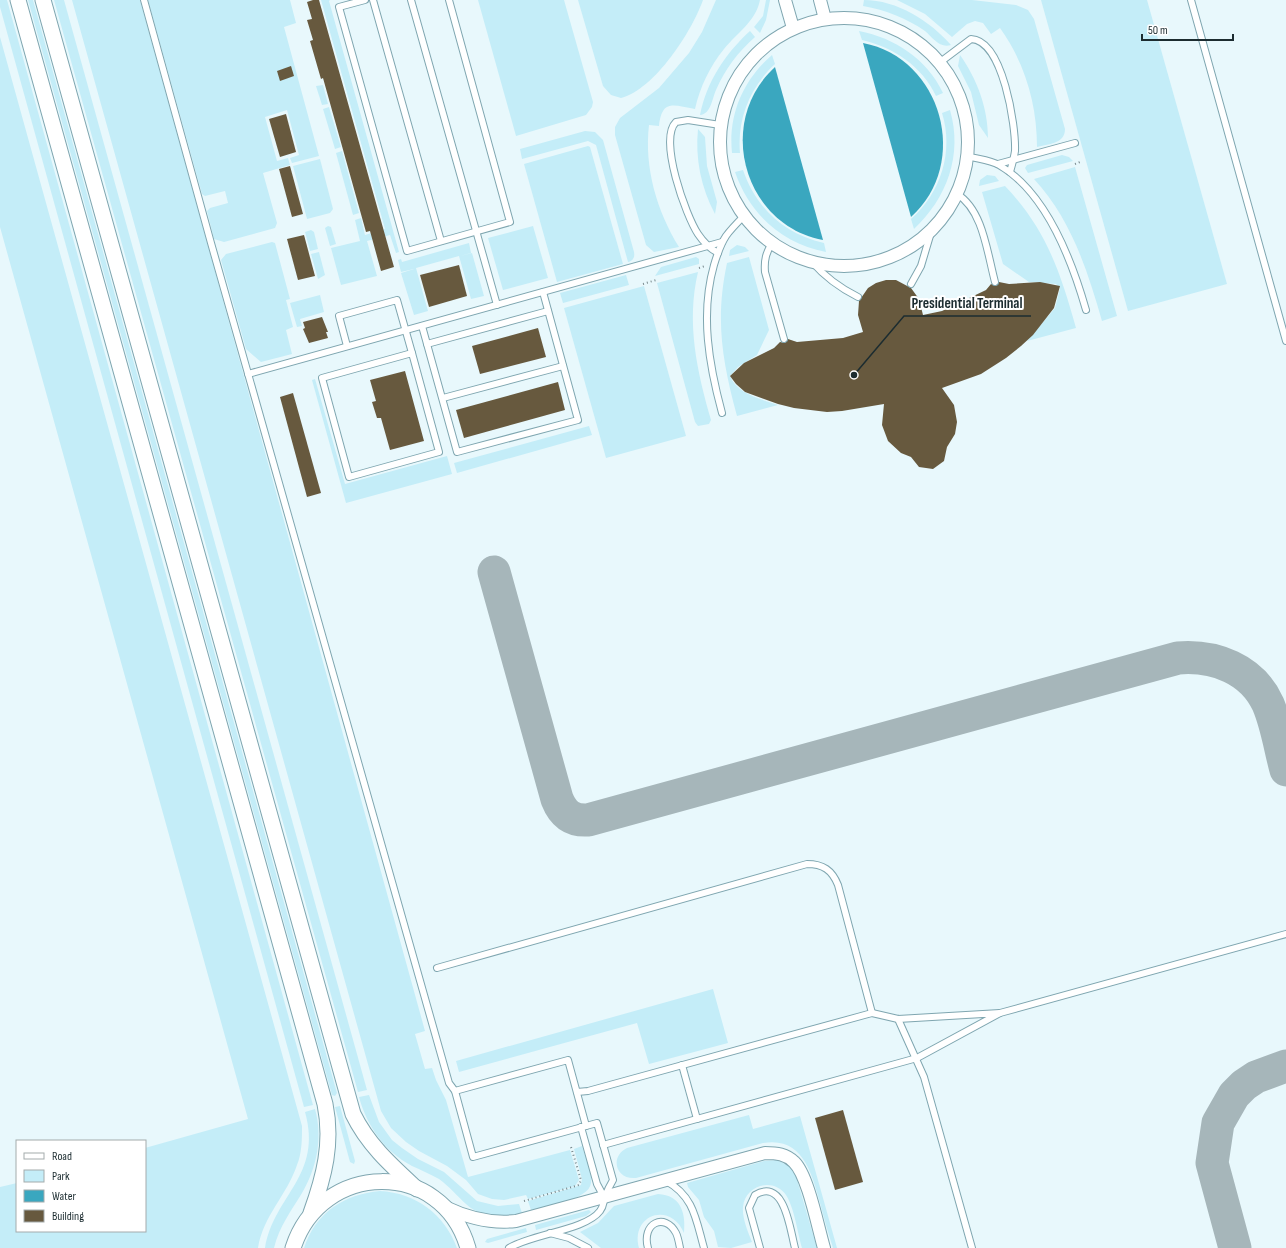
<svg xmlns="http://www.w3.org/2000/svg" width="1286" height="1248" viewBox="0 0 1286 1248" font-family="'Sofia Sans Condensed',sans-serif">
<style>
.green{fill:#c4edf8}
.water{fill:#3aa7bf}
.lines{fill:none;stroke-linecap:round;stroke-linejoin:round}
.taxiway{stroke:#a6b6ba;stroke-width:33}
.building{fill:#67593e}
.service-casing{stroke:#7fa6b0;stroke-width:8}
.minor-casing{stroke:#7fa6b0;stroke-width:14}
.tertiary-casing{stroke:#7fa6b0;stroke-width:17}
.path{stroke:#78888c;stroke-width:2;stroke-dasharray:1 3;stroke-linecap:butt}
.service{stroke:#fff;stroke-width:6}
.minor{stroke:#fff;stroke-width:12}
.tertiary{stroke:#fff;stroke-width:15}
.leader{fill:none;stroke:#1c2c30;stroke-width:1.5}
.callout-dot{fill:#1c2c30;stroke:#fff;stroke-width:1.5}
.callout-label{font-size:15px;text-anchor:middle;font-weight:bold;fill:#1c2c30;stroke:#fff;stroke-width:4;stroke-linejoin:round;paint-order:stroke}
</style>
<rect width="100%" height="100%" fill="#e8f8fc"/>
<g class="green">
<path d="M 0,0 L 7,0 L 313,1105 L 304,1107 L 0,7 Z"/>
<path d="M 28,0 L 33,0 L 337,1093 L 335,1096 L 332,1095 Z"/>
<path d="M 54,0 L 64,0 L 367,1090 L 358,1092 Z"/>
<path d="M 72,0 L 126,0 L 277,539 L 126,0 L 140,0 L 425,1031 L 415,1034 L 425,1069 L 432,1068 L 436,1080 L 446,1100 L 468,1177 L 570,1150 L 579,1180 L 575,1186 L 528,1199 L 526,1195 L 504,1200 L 492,1199 L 478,1194 L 466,1180 L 447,1166 L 419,1151 L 406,1142 L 391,1128 L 381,1111 Z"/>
<path d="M 148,0 L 290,0 L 296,23 L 284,27 L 319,156 L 292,163 L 290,158 L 299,155 L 287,110 L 265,117 L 277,161 L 288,158 L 290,165 L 263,173 L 277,223 L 275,228 L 224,242 L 214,239 L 207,211 L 210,208 L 228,203 L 225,191 L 205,196 L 202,194 Z"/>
<path d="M 321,0 L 330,0 L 329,1 L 399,252 L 396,253 L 390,235 L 367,241 L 377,276 L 341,285 L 331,248 L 360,241 L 355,220 L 361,218 L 365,235 L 385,229 Z"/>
<path d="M 478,0 L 564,0 L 593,102 L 592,107 L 586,115 L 516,136 Z"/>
<path d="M 578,0 L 703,0 C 692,31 655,89 621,98 L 611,95 L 603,86 Z"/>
<path d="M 716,0 L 760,0 C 756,21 737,33 724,49 C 710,66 700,87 695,109 C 673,105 662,99 659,126 L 649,125 C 644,168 657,211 679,247 L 654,252 L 646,245 L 615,135 L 615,127 L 620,118 L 659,88 L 689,53 L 702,32 Z"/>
<path d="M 766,0 L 770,0 L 766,20 L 760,33 L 754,27 L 763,16 Z"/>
<path d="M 864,0 C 897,0 930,21 951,45 C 940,49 932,37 925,31 C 906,18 886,10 863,6 Z"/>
<path d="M 897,0 L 972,0 L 1016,5 L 1028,10 L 1034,19 L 1065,129 C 1065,144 1048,144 1037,147 C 1037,104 1025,63 1000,28 L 991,34 L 983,23 L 975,21 L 967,24 L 952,37 L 925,14 Z"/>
<path d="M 1041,0 L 1147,0 L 1227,284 L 1128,311 Z"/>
<path d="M 750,31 L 755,37 C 738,52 725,69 716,90 C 712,99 711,114 700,115 C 707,81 725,54 750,31 Z"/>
<path d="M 859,31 C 895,38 927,59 943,93 L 936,96 C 922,66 893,47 862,40 Z"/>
<path d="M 0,37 L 302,1126 C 302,1139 302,1153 297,1165 C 287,1195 263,1216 258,1248 L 0,1248 L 0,1187 L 17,1183 L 17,1231 L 145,1231 L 145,1148 L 248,1119 L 0,227 Z"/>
<path d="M 772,55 L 775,64 C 750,87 737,119 740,153 L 732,153 C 728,115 743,80 772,55 Z"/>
<path d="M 960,55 C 977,79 988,108 988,138 L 979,125 L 971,92 L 958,66 Z"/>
<path d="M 323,85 L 328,104 L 322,105 L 316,86 Z"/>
<path d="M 329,107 L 341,147 L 335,149 L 323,109 Z"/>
<path d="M 950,110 C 963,155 947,198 914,229 L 911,219 C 941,193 954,151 942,113 Z"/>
<path d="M 698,129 L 705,137 L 707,166 L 717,202 L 715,214 C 701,188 695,158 698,129 Z"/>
<path d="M 585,131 L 595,132 L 603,140 L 634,252 C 635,257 633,261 628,262 L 596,145 L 588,141 L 522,159 L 520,149 Z"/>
<path d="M 588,146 L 590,147 L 623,264 L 557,282 L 524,164 Z"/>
<path d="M 342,151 L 359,213 L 353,215 L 336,153 Z"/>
<path d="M 1062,155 L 1069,157 L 1073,161 L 1028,173 L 1025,168 L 1027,165 Z"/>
<path d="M 320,159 L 333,209 L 330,213 L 307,219 L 293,166 Z"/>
<path d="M 1075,167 L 1117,316 L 1102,321 C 1087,269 1071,219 1034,179 Z"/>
<path d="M 743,170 C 756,208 784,234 824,243 L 826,252 C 782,243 750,215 735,172 Z"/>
<path d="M 987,175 L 995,176 L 999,181 L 979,186 L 980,180 Z"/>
<path d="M 1005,186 C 1046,229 1060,271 1076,328 L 1027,341 L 1055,308 L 1060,288 L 1056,284 L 1029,282 L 1003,264 L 982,192 Z"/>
<path d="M 328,226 L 331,227 L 336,244 L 330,246 L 325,228 Z"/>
<path d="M 533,226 L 548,278 L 503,290 L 488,238 Z"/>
<path d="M 311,230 L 314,232 L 318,249 L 310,251 L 305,232 Z"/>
<path d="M 272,242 L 275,243 L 290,299 L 286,300 L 293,327 L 286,330 L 292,354 L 261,362 L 246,349 L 221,260 L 226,254 Z"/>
<path d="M 469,243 L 471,253 L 460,256 L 472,253 L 484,296 L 471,299 L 459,256 L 416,268 L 428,311 L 414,315 L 401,273 L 414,269 L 401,272 L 398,260 L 401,259 L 402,262 Z"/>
<path d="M 737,245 L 745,247 L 749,251 L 729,256 L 730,250 Z"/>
<path d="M 319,252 L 325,275 L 318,279 L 311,254 Z"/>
<path d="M 696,257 L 699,259 L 699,264 L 655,276 L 661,267 Z"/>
<path d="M 749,257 L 769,330 L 757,355 L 738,367 L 730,376 C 737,394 761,399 778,405 L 737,416 C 722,360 715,320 727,263 Z"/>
<path d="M 698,272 C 686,323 697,371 711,420 L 709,424 L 698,426 L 695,422 L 657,283 Z"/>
<path d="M 626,275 L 629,285 L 563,303 L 560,293 Z"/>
<path d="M 644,286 L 686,436 L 606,458 L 564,308 Z"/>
<path d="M 320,295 L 324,312 L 300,319 L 302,326 L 297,327 L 290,303 Z"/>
<path d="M 315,379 L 345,484 L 447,456 L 452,474 L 346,503 L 312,380 Z"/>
<path d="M 589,426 L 592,435 L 457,473 L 454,463 Z"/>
<path d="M 713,989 L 728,1043 L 649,1064 L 637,1023 L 459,1072 L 456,1061 Z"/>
<path d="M 369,1095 L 379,1122 L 392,1140 L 402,1148 L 418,1159 L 444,1172 L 477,1201 L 498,1206 L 519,1204 L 522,1213 C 504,1217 480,1218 466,1204 C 457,1196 450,1187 439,1179 C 430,1174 421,1170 412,1166 C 384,1151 367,1126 359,1097 Z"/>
<path d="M 340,1106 L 355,1161 L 354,1164 L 350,1162 L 335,1107 Z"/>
<path d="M 315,1109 C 323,1137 317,1168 302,1193 C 291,1211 279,1227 274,1248 L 265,1248 C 274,1195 323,1176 305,1112 Z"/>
<path d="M 749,1115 L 753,1129 L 800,1116 L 837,1248 L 833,1248 C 828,1233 824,1218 820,1203 C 812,1174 803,1136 763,1143 L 636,1178 C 616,1180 609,1157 627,1148 Z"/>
<path d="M 582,1146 C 585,1157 593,1172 591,1183 C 589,1200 546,1206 531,1210 L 528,1201 L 581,1185 L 582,1179 L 574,1149 Z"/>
<path d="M 777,1160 L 789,1166 L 796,1176 L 817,1248 L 802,1248 C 798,1234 794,1207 786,1195 C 773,1177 745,1185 743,1207 C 742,1218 748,1232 752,1242 L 731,1248 L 718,1247 L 714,1231 L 704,1217 L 699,1200 L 688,1187 L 687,1183 L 764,1161 Z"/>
<path d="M 380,1191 C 416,1193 444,1214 457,1248 L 304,1248 C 315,1213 344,1194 380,1191 Z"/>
<path d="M 658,1194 C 681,1195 686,1213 684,1233 C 671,1201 630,1214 639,1248 L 601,1248 L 580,1232 L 598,1223 L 614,1206 Z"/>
<path d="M 589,1210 L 591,1212 L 586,1216 L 536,1230 L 535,1225 Z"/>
<path d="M 526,1228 L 527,1232 L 488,1243 L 485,1242 L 487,1239 Z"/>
</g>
<g class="water">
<path d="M 863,43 C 942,58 971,163 911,217 Z"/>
<path d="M 775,67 L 823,240 C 743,225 715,121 775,67 Z"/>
</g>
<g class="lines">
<g class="taxiway">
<path d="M 494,572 L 557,799 C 563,814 572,821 588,820 L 1178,658 C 1215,655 1252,669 1268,704 C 1277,725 1280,748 1286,770"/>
<path d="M 1235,1248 L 1212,1163 L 1218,1123 L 1234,1095 L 1244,1085 L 1256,1077 L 1286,1066"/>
</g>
</g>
<g class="building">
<path d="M 313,0 L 319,0 L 394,267 L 381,271 L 370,231 L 366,232 L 323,78 L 321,79 L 310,41 L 313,40 L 307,20 L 312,19 L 307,2 Z"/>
<path d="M 291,66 L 294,76 L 280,81 L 277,71 Z"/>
<path d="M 286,114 L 296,152 L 280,157 L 269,119 Z"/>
<path d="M 290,166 L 303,214 L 292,217 L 279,169 Z"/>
<path d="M 304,235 L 315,276 L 298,280 L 287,239 Z"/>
<path d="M 459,265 L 467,296 L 429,307 L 420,275 Z"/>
<path d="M 886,280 L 896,280 L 911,288 L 919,299 L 923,315 L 942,311 L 986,290 L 991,284 L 996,286 L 999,282 L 1009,284 L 1040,282 L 1060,286 L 1054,308 L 1033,335 L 1021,346 L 1006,358 L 981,374 L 942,388 L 954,405 L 957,422 L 955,434 L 947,447 L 944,461 L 933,469 L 919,467 L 911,457 L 901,453 L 888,441 L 882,425 L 884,404 L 842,411 L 827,412 L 794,408 L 778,404 L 745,392 L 736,384 L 730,376 L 744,363 L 774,348 L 780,342 L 785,343 L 788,339 L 797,342 L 843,338 L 863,332 L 858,315 L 859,301 L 868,288 L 876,283 Z"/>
<path d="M 322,317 L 328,332 L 326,332 L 328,338 L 309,343 L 303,329 L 305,328 L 303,322 Z"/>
<path d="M 538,328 L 546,357 L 480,374 L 472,346 Z"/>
<path d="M 405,371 L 424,441 L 390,450 L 381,418 L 377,418 L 372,402 L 376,401 L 370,380 Z"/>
<path d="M 558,382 L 565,410 L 464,438 L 456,410 Z"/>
<path d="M 293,393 L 321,493 L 307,497 L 280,397 Z"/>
<path d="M 843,1110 L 863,1182 L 835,1190 L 815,1118 Z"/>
</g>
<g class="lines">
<defs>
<g id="service">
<path d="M 144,0 L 211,243 L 449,1083 L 455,1091 L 473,1157 L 597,1123 L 613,1180 C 610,1185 607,1191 605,1197 C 603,1202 604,1206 600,1211 C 586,1230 532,1234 509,1248"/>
<path d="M 365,0 L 339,7 L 407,251 L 510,222 L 449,0"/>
<path d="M 373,0 L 441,241"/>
<path d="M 411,0 L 497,305"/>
<path d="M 1191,0 L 1286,341"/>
<path d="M 939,63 L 971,39 C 1003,40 1016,126 1015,151 C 1014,158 1012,165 1010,172"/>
<path d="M 967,156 C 977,159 990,160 999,165 C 1046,192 1072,261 1086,310"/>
<path d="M 998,164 L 1075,143"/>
<path d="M 957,194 C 983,210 987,252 995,282"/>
<path d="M 772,243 C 766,253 764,260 765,272 L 784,339"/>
<path d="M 718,253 C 709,248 704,243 698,234 C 686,216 658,139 676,122 L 688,120 L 720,125"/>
<path d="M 812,262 C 825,277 840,288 858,297"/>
<path d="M 911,284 L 921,266 L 932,229"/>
<path d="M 422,326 L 457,452 L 578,420 L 543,292"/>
<path d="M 427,344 L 548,311"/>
<path d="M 347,346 L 339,316 L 397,300 L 412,353"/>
<path d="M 412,353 L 439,452 L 349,477 L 322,378 Z"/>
<path d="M 248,374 L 722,242"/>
<path d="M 443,398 L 563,366"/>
<path d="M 722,413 C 709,365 700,314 714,265 C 717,255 720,245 726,236 C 731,229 738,222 744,216"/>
<path d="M 437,968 L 807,864 C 823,864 832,870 838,885 L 872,1013"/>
<path d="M 1000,1013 L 1286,934"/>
<path d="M 898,1019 L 924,1077 L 972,1248"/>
<path d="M 682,1065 L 697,1119"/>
<path d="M 455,1091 L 568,1060 L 586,1126"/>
<path d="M 577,1092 L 588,1091 L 872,1013 L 898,1019 L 1000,1013 L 917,1058 L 603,1145"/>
<path d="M 581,1127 L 597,1184 L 604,1197"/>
<path d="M 666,1181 C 694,1196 696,1220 704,1248"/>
<path d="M 550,1233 L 569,1238 L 588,1248"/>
<path d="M 648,1248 C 641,1223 665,1212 676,1233 C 678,1237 679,1243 680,1248"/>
<path d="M 760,1248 L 749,1208 L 755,1195 C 785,1177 790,1230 795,1248"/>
</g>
<g id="minor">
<path d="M 785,0 L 793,28"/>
<path d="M 820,0 L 825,19"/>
<circle cx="844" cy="142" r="124"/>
<path d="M 445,1207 C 468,1218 490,1224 516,1221 L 765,1153 C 777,1153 786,1154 794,1162 C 808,1175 818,1228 824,1248"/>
</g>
<g id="tertiary">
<path d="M 18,0 L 325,1104 C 333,1143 324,1177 311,1213"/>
<path d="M 43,0 L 353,1114 C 368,1145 392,1166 417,1189"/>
<path d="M 293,1248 C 321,1161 442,1158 468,1248"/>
</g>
</defs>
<use href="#service" class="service-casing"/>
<use href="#minor" class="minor-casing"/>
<use href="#tertiary" class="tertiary-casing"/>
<g class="path">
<path d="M 1075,164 L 1080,162"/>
<path d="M 699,268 L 705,266"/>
<path d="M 643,284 L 656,280"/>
<path d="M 524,1201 L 579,1185 L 581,1180 L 571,1147"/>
</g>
<use href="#service" class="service"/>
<use href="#minor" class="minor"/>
<use href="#tertiary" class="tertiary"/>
</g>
<path class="leader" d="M854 375L904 316H1031"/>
<circle class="callout-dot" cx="854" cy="375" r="4"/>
<g class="callout-label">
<text x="967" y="308">Presidential Terminal</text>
</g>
<rect x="16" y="1140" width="130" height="92" fill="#ffffff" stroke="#a4abac"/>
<rect x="24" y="1153" width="20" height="6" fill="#ffffff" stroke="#a4abac"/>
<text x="52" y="1160" font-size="12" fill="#1c2c30">Road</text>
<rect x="24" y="1170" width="20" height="12" fill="#c4edf8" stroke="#a4abac"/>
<text x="52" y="1180" font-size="12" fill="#1c2c30">Park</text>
<rect x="24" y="1190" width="20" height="12" fill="#3aa7bf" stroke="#a4abac"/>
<text x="52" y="1200" font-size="12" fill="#1c2c30">Water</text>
<rect x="24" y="1210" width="20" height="12" fill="#67593e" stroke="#a4abac"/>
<text x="52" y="1220" font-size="12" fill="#1c2c30">Building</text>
<path d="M1142 34v6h91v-6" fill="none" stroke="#1c2c30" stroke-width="2"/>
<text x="1148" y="34" font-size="12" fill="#1c2c30" stroke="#ffffff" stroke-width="3" paint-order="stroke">50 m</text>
</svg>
